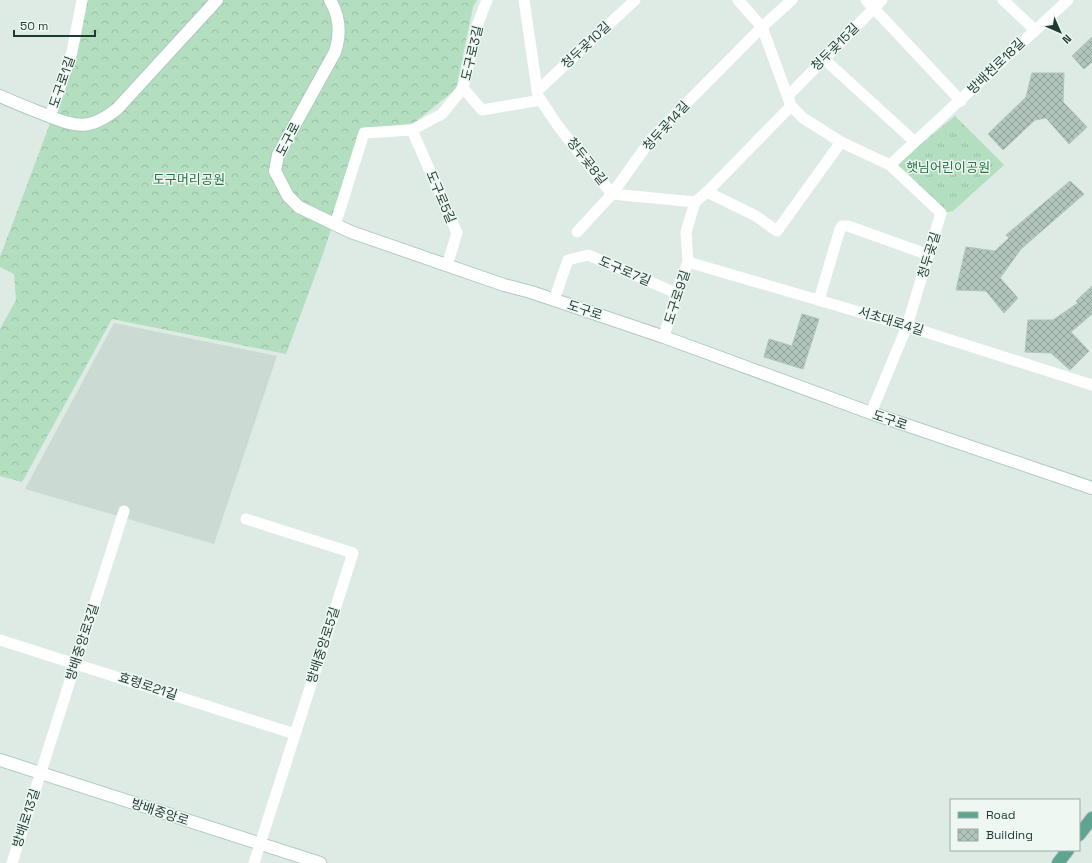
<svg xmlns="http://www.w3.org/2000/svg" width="1092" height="863" viewBox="0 0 1092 863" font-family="'Space Grotesk','Noto Sans KR',sans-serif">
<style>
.built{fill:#cbdad3}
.grass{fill:url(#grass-tufts)}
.forest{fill:url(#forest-crowns)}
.building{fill:url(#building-cross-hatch);stroke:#afc5bb}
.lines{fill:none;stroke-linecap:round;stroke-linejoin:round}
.secondary-casing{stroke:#afcbc1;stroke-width:14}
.primary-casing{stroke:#c0c8c6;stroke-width:14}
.street{stroke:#fff;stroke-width:11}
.secondary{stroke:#fff;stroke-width:12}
.primary{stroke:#5da491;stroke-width:12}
.labels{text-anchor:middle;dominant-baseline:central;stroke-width:3;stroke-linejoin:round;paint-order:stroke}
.street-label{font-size:13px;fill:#1e3b33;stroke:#eef7f2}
.park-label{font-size:13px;fill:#257543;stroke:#eef7f2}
</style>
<defs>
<pattern id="grass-tufts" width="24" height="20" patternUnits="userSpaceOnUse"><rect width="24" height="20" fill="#b3debf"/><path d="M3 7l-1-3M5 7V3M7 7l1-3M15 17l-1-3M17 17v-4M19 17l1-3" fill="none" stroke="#9abfa5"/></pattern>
<pattern id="forest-crowns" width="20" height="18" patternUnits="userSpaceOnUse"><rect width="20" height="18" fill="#b3debf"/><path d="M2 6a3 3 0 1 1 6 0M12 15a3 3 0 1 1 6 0" fill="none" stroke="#9abfa5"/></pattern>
<pattern id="building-cross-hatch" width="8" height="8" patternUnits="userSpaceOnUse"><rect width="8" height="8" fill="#b2c5bd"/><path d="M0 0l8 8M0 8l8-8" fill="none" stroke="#90a19a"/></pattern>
</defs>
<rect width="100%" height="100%" fill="#ddebe4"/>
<path class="built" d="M 114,323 L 277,356 L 214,544 L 25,489 Z"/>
<path class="grass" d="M 955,116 L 1004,165 L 953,211 L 941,213 L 894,166 Z"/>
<path class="forest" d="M 83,0 L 477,0 L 473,7 L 456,89 L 414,123 L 363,130 L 323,254 L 286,354 L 112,319 L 22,482 L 0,476 L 0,329 L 16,300 L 14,274 L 0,267 L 0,257 L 73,62 Z"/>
<g class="building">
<path d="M 1092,37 L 1092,62 L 1084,69 L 1072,56 Z"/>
<path d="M 1032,73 L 1064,73 L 1063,102 L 1087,127 L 1069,144 L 1046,118 L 1035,120 L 1003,150 L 988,134 L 1026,97 Z"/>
<path d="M 1070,181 L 1084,194 L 1021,249 L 1000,278 L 1018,298 L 1004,313 L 986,291 L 956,290 L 966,247 L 995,251 L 1009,238 L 1006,235 Z"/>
<path d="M 1092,286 L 1092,314 L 1071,332 L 1089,351 L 1070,370 L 1051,353 L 1025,352 L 1028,320 L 1053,320 L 1078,303 L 1076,301 Z"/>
<path d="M 802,314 L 819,319 L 803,369 L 764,357 L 769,339 L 792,346 Z"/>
</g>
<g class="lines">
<defs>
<g id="secondary">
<path d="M 330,0 C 340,17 341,34 335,52 L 278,155 L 275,171 L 288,196 L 299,207 L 351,232 L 504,285 L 531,292 L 664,337 L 871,413 L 1092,488"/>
<path d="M 0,96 C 15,103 31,109 46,115 C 77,127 89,131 117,109 L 217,0"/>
<path d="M 0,760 L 320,863"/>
</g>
<g id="primary">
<path d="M 1079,835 L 1092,818"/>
<path d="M 1058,863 L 1068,850"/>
</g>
</defs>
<use href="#secondary" class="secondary-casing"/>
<use href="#primary" class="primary-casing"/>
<g class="street">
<path d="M 524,0 L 538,96 L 558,126 L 612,194 L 695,202"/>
<path d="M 738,0 L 762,27 L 791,106 L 803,118 L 841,142 L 890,165 L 941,213 L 907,326 L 871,413"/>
<path d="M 866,0 L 961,101"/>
<path d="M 1003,0 L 1035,30"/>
<path d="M 823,58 L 915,142"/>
<path d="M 463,88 L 482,110 L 541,100"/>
<path d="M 537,91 L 635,0"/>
<path d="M 789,95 L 882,0"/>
<path d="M 50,117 L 72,52 L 82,0"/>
<path d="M 412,130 L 457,233 L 447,265"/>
<path d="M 890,165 L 1068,0"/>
<path d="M 707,192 L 756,216 L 777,231 L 841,142"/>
<path d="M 335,225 L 364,133 L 412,130 L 442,114 L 463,88 L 477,26 L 487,0"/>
<path d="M 577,232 L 612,194 L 652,138 L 762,27 L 792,0"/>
<path d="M 688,262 L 907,326 L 1092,385"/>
<path d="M 554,300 L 568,260 L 588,255 L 676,293"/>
<path d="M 819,300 L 840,229 L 842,226 L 848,226 L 929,255"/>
<path d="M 664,337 L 676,293 L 688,262 L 686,232 L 695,202 L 707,192 L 791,106"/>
<path d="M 246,519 L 353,553 L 254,863"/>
<path d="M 0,640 L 295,734"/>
<path d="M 12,863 L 124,511"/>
</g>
<use href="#secondary" class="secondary"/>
<use href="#primary" class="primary"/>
</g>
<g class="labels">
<g class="street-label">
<text transform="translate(586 45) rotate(-43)">청두곶10길</text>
<text transform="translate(835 47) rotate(-45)">청두곶15길</text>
<text transform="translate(472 53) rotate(-77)">도구로3길</text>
<text transform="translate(996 66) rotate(-44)">방배천로18길</text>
<text transform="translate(62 82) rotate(-71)">도구로1길</text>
<text transform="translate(666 126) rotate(-48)">청두곶14길</text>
<text transform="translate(288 139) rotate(-63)">도구로</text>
<text transform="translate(587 161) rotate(52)">청두곶8길</text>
<text transform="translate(441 197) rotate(67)">도구로5길</text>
<text transform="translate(929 255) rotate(-73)">청두곶길</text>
<text transform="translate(625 271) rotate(23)">도구로7길</text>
<text transform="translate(677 297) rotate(-72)">도구로9길</text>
<text transform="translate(585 310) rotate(18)">도구로</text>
<text transform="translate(891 321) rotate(17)">서초대로4길</text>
<text transform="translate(890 420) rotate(19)">도구로</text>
<text transform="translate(82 642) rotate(-72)">방배중앙로3길</text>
<text transform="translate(323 645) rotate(-72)">방배중앙로5길</text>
<text transform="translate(148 686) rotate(18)">효령로21길</text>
<text transform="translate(160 812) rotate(18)">방배중앙로</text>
<text transform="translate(26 818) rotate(-72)">방배로13길</text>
</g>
<g class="park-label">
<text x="948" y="167">햇님어린이공원</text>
<text x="189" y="179">도구머리공원</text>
</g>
</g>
<rect x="950" y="799" width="130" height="52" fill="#eef7f2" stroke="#9baca6"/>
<rect x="958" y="812" width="20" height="6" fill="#5da491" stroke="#9baca6"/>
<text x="986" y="819" font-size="12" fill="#1e3b33">Road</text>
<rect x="958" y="829" width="20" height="12" fill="url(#building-cross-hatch)" stroke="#9baca6"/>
<text x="986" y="839" font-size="12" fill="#1e3b33">Building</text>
<g transform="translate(1060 32) rotate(135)" stroke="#eef7f2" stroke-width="3" paint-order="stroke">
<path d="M0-3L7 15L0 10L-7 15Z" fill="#1e3b33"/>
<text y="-6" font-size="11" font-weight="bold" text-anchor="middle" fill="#1e3b33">N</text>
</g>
<path d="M14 30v6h81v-6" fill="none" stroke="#1e3b33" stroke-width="2"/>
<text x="20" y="30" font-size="12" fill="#1e3b33" stroke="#eef7f2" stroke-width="3" paint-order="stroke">50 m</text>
</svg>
